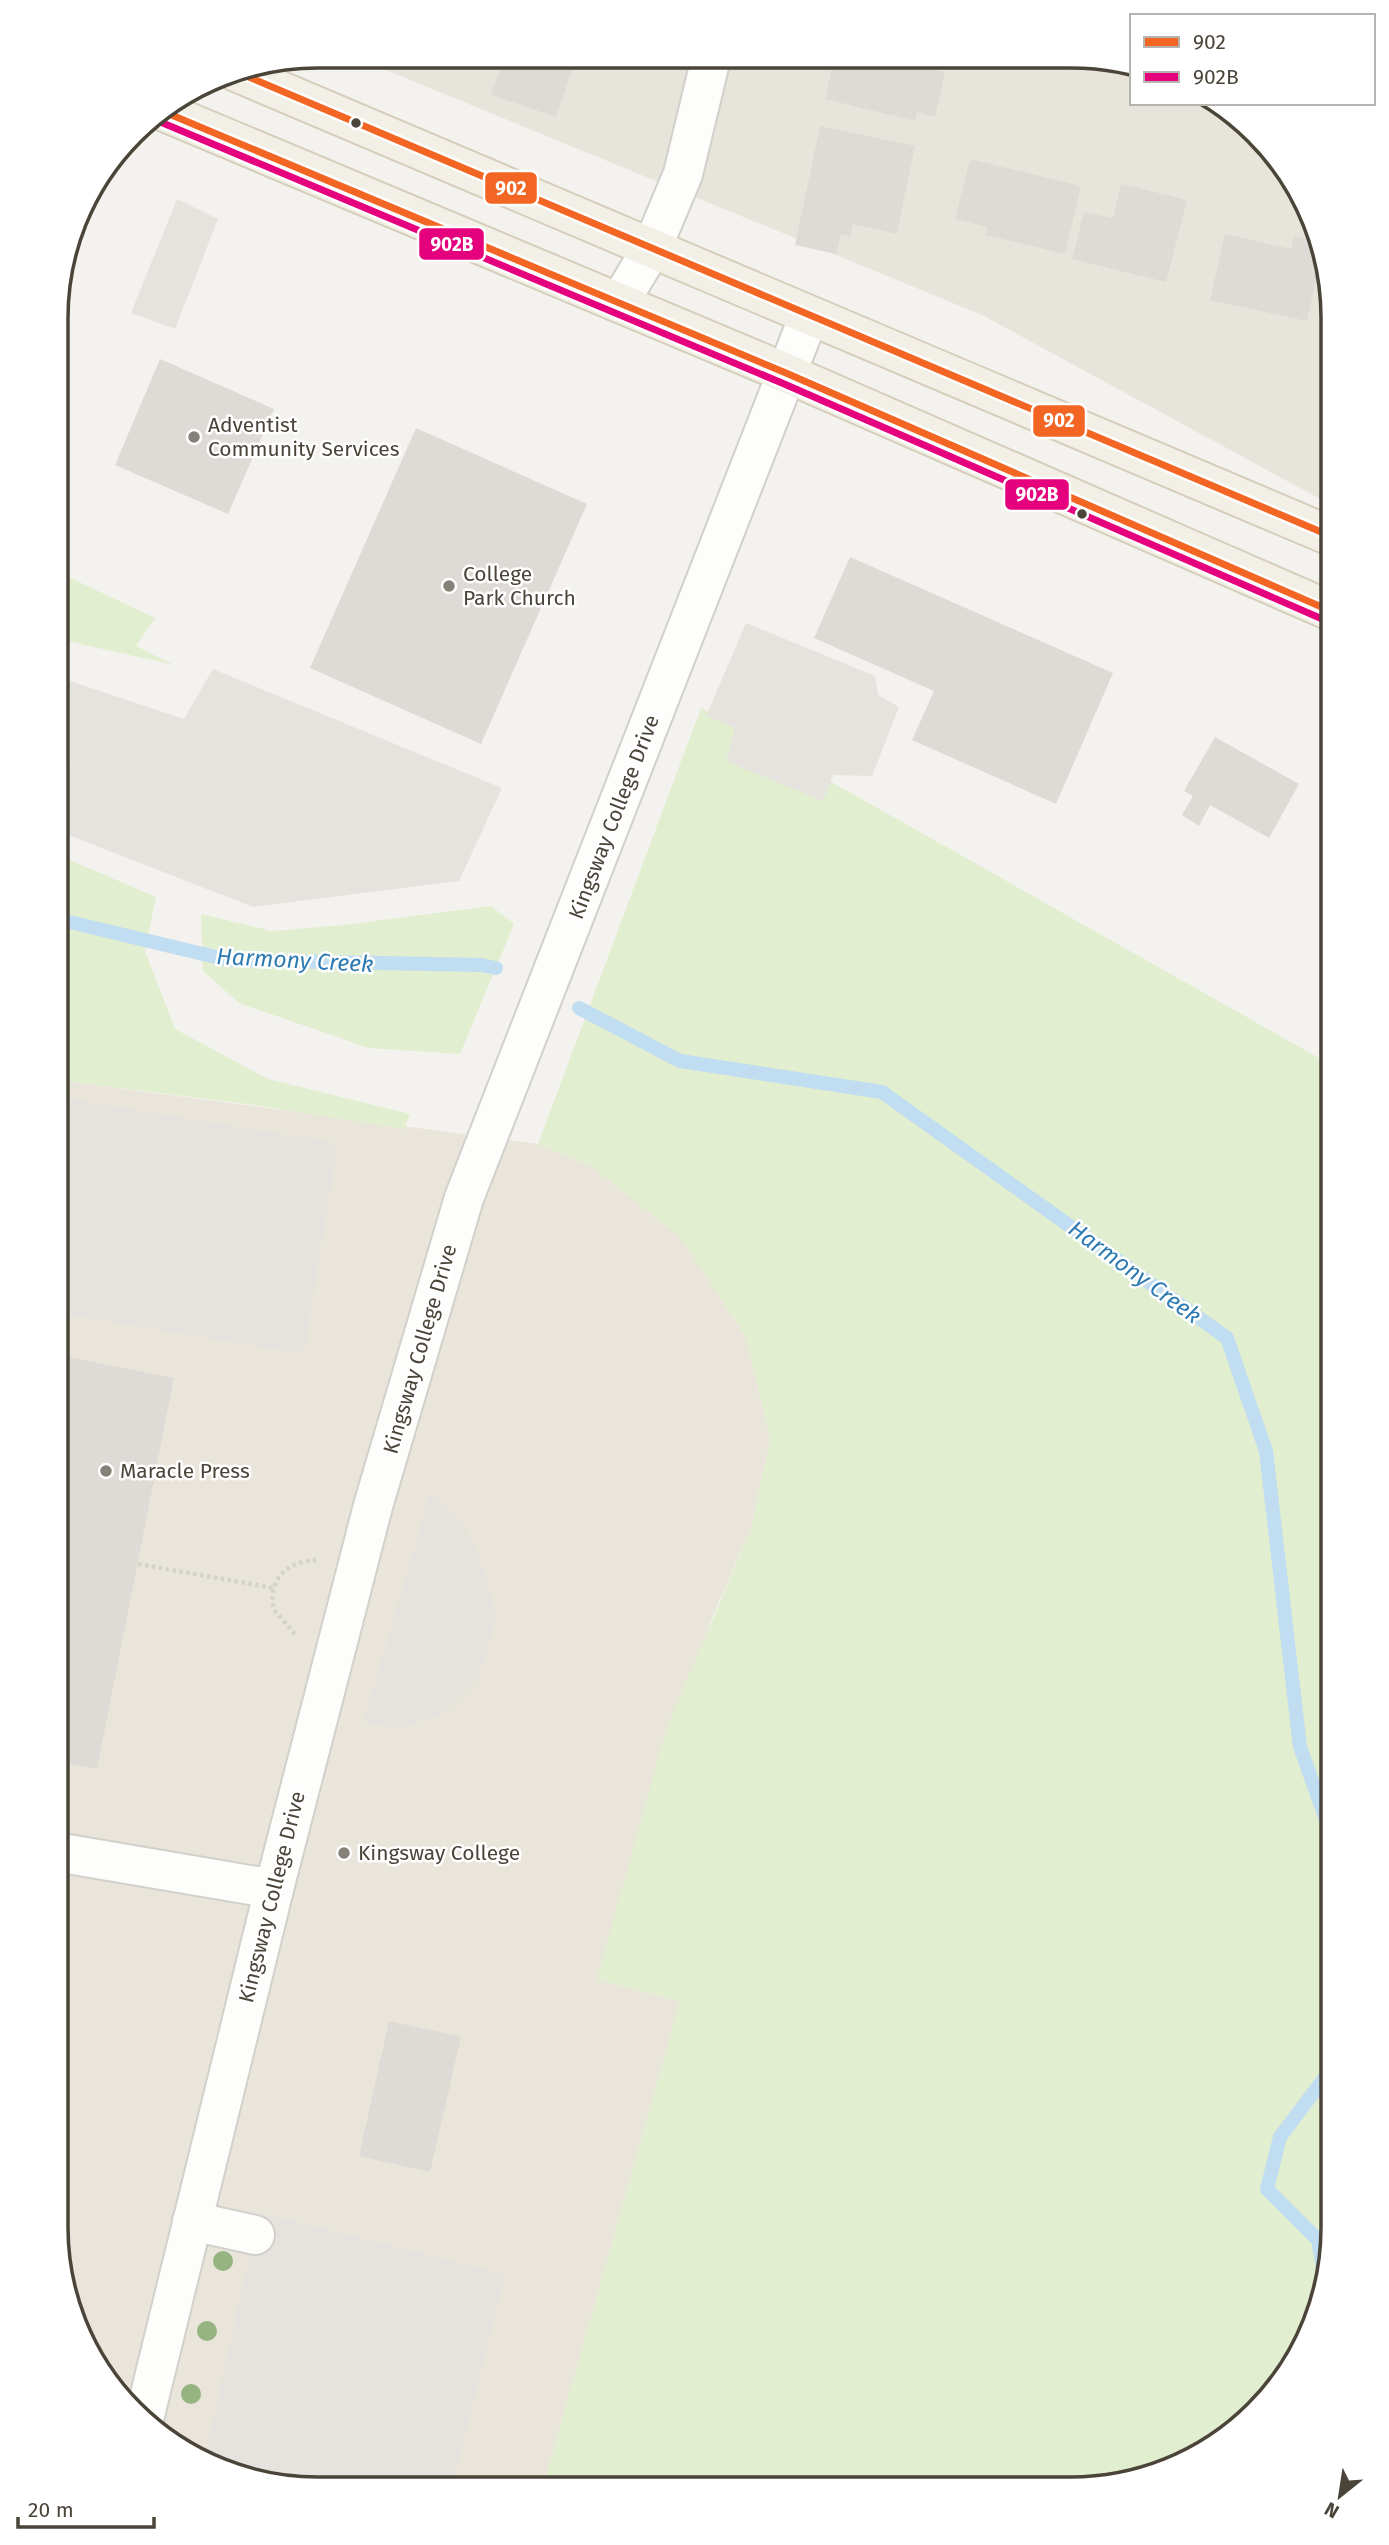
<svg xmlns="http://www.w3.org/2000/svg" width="1389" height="2545" viewBox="0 0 1389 2545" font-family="'Fira Sans',sans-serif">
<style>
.residential{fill:#e7e4dc}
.education{fill:#eae5da}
.green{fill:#e1eecf}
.parking{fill:#e6e3df}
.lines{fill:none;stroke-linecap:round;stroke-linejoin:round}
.stream{stroke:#c0ddf1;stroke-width:14}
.building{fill:#dedbd6}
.minor-casing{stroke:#d2d0cb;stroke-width:42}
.major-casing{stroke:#d6cebb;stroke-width:42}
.path{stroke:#d3d2cc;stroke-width:4.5;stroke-dasharray:3.5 3.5;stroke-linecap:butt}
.minor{stroke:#fdfdfc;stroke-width:38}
.major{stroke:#f2efe6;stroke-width:38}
.bus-1-casing{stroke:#fff;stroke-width:12}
.bus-2-casing{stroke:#fff;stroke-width:12}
.bus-1{stroke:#f26522;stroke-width:7}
.bus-2{stroke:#e5007d;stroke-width:7}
.tree{fill:#96b382}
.bus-dot{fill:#4b4439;stroke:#fff;stroke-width:2.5}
.poi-dot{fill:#868178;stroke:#fff;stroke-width:2.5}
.labels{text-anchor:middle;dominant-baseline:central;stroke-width:5;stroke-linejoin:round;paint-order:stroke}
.poi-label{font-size:21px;fill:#4b4439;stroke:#fff;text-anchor:start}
.street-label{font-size:21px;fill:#4b4439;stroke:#fff}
.water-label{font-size:23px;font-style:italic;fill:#2e7ab2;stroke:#fff}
.rim{fill:none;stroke:#4b4439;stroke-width:3.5}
.line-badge{stroke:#fff;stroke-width:2.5}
.badge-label{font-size:19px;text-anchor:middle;font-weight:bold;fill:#fff}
</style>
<rect width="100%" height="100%" fill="#f4f2ee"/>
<path class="residential" d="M 352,56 L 1121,61 L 1132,65 L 1132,103 L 1217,103 L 1243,121 L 1288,172 L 1319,234 L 1333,319 L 1333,506 L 982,315 Z"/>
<path class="education" d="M 57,1080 L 538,1144 L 591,1166 L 681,1238 L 747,1339 L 770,1440 L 751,1529 L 711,1620 L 597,1979 L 680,2002 L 543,2487 L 284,2487 L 218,2469 L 158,2434 L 101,2373 L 70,2311 L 56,2226 Z"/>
<g class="green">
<path d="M 58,572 L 155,618 L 136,646 L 174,665 L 58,639 Z"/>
<path d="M 701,708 L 1333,1066 L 1332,2244 L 1319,2311 L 1279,2386 L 1230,2435 L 1155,2475 L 1070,2489 L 543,2487 L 680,2002 L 597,1979 L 667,1727 L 751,1529 L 770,1440 L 747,1339 L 681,1238 L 591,1166 L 538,1144 Z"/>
<path d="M 58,855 L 156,897 L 145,951 L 175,1029 L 268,1079 L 410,1114 L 404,1129 L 247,1104 L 57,1080 Z"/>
<path d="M 491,906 L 514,924 L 460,1054 L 369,1048 L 239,1003 L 203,971 L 201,914 L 272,931 L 344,925 Z"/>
</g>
<g class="parking">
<path d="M 177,199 L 218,219 L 175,329 L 131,313 Z"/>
<path d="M 746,623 L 875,676 L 878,695 L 899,707 L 872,776 L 833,775 L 823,801 L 726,761 L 735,728 L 706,716 Z"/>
<path d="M 213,669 L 502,788 L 459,881 L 253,907 L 58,831 L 58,677 L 184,719 Z"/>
<path d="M 57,1097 L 338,1143 L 304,1354 L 57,1313 Z"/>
<path d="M 431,1491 L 457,1516 L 479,1554 L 496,1618 L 478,1680 L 446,1713 L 402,1728 L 363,1723 Z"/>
<path d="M 259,2212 L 506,2274 L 452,2487 L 284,2487 L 218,2469 L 204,2461 Z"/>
</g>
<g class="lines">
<g class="stream">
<path d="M 57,919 L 228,960 L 481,965 L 496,968"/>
<path d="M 579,1008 L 680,1061 L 882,1092 L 1227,1338 L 1266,1451 L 1300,1747 L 1333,1839"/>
<path d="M 1325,2280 L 1318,2240 L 1267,2189 L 1280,2137 L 1332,2068"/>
</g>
</g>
<g class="building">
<path d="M 504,57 L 576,58 L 556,117 L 491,95 Z"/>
<path d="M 834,59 L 930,61 L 928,68 L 945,72 L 935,117 L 917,112 L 915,121 L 825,99 Z"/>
<path d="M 820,126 L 915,146 L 897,234 L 853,224 L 850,237 L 841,234 L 836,254 L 795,245 Z"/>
<path d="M 970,159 L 1081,186 L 1065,254 L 985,235 L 987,227 L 955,219 Z"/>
<path d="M 1121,184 L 1187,200 L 1166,282 L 1072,259 L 1084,212 L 1113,218 Z"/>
<path d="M 1225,234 L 1291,249 L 1294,236 L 1320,241 L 1322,253 L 1307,321 L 1210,300 Z"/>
<path d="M 160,359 L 274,409 L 228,514 L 115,465 Z"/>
<path d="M 416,428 L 587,504 L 481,744 L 310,668 Z"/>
<path d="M 850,557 L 1113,673 L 1056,804 L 912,740 L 934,691 L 814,638 Z"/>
<path d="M 1215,737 L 1299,784 L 1269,838 L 1210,805 L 1199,826 L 1182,815 L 1193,796 L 1184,791 Z"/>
<path d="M 57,1355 L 174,1378 L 97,1769 L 57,1761 Z"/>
<path d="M 389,2021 L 461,2037 L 430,2172 L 359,2156 Z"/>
</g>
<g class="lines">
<defs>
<g id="minor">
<path d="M 619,303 L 652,248 L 683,174 L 711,58"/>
<path d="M 56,1852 L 274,1889"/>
<path d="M 192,2221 L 255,2235"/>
<path d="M 144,2419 L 274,1889 L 373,1506 L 464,1198 L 809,316"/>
</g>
<g id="major">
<path d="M 236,72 L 1333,537"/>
<path d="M 162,111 L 786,373 L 1333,612"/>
</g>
</defs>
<use href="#minor" class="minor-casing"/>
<use href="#major" class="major-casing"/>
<g class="path">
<path d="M 138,1564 L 274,1588"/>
<path d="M 295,1634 L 274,1610 C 267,1580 287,1561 316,1560"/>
</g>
<use href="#minor" class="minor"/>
<use href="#major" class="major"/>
<defs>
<g id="bus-1">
<path d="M 237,72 L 1333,537"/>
<path d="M 162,111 L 786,373 L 1333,612"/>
</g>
<path id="bus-2" d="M 158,121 L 782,383 L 1329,622"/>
</defs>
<use href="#bus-1" class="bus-1-casing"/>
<use href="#bus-2" class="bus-2-casing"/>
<use href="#bus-1" class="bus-1"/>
<use href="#bus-2" class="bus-2"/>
</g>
<g class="tree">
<circle cx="223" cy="2261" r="10"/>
<circle cx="207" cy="2331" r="10"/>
<circle cx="191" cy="2394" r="10"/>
</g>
<g class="bus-dot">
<circle cx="356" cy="123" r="6"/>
<circle cx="1082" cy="514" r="6"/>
</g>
<g class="poi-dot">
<circle cx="194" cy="437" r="7"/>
<circle cx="449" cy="586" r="7"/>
<circle cx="106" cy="1471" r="7"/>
<circle cx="344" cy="1853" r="7"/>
</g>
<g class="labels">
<g class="poi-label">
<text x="208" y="425">Adventist<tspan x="208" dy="24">Community Services</tspan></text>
<text x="463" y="574">College<tspan x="463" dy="24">Park Church</tspan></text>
<text x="120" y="1471">Maracle Press</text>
<text x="358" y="1853">Kingsway College</text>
</g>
<g class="street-label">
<text transform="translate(614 817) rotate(-69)">Kingsway College Drive</text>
<text transform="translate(420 1349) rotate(-74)">Kingsway College Drive</text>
<text transform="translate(272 1897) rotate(-76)">Kingsway College Drive</text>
</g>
<g class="water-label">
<text transform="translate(295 960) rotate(3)">Harmony Creek</text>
<text transform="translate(1135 1272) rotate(36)">Harmony Creek</text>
</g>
</g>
<path d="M0 0H1389V2545H0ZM318 68H1071A250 250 0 0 1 1321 318V2227A250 250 0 0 1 1071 2477H318A250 250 0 0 1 68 2227V318A250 250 0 0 1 318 68Z" fill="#fff" fill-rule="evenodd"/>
<path class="rim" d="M318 68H1071A250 250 0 0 1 1321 318V2227A250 250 0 0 1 1071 2477H318A250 250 0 0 1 68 2227V318A250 250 0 0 1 318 68Z"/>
<g class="line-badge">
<rect x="484" y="171" width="54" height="34" rx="7" fill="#f26522"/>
<rect x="418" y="227" width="67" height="34" rx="7" fill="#e5007d"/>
<rect x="1032" y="404" width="54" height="34" rx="7" fill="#f26522"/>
<rect x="1004" y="478" width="66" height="33" rx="7" fill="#e5007d"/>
</g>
<g class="badge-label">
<text x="511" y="195">902</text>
<text x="452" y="251">902B</text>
<text x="1059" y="427">902</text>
<text x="1037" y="501">902B</text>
</g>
<rect x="1130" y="14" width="245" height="91" fill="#ffffff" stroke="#b7b4b0" stroke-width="2"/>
<rect x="1144" y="37" width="35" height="10" fill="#f26522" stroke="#b7b4b0" stroke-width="2"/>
<text x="1193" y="49" font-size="21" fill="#4b4439">902</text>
<rect x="1144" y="72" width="35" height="10" fill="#e5007d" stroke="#b7b4b0" stroke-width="2"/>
<text x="1193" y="84" font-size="21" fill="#4b4439">902B</text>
<g transform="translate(1340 2496) rotate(210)" stroke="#ffffff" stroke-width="5" paint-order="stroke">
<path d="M0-5L12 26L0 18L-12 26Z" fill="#4b4439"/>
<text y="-10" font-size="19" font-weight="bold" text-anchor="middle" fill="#4b4439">N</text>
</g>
<path d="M18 2517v10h136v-10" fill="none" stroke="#4b4439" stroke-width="3.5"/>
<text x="28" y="2517" font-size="21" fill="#4b4439" stroke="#ffffff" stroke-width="5" paint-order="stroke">20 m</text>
</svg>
